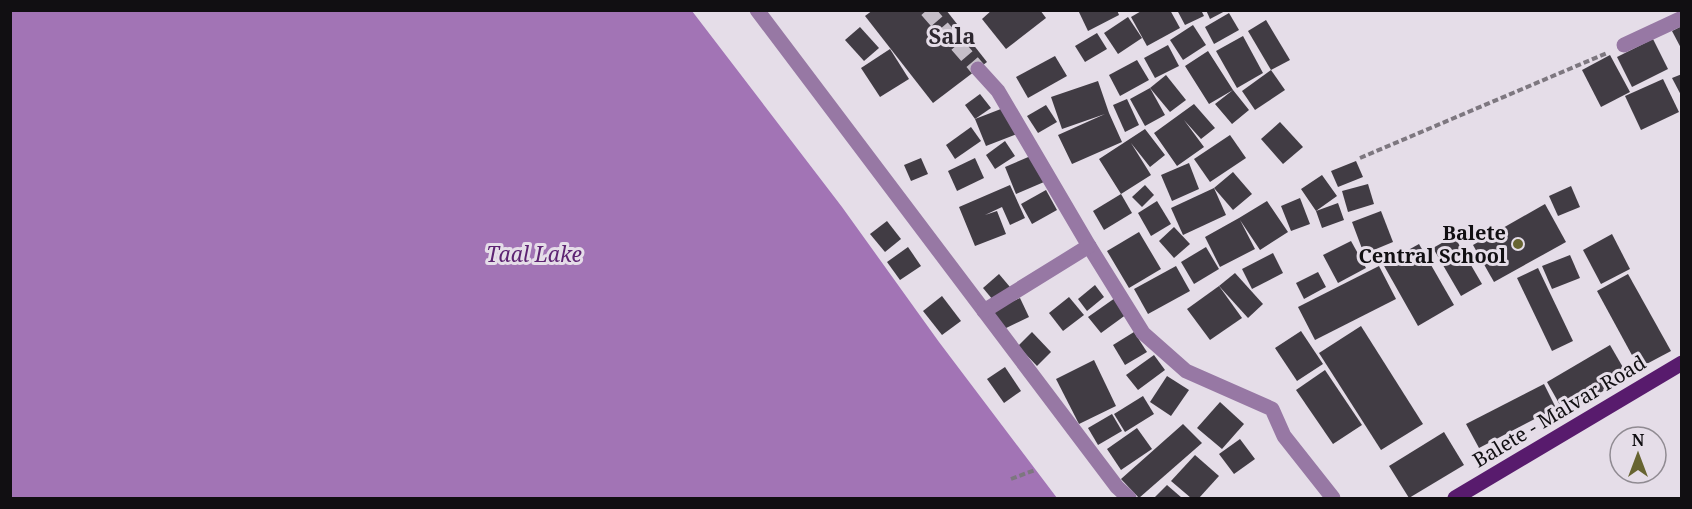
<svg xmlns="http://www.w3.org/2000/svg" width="1692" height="509" viewBox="0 0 1692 509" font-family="'Noto Serif',serif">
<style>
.water{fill:#a274b5}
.building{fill:#413c44}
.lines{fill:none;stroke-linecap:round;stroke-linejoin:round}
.minor-tunnel{stroke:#c5bec8;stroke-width:15;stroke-dasharray:15 8;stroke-linecap:butt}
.path{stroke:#7d777f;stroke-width:4;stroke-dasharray:6 3;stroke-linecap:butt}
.minor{stroke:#9778a4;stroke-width:15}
.major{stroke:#581b6d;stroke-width:15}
.poi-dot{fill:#676431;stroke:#e5dde8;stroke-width:2}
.labels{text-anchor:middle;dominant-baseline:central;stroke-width:6;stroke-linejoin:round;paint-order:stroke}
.poi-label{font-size:20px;font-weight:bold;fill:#110f12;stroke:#e5dde8;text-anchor:end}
.street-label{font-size:20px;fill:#110f12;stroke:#e5dde8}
.water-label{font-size:21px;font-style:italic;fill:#5d2372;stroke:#e5dde8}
.quarter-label{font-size:22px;font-weight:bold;fill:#2d272f;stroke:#e5dde8}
</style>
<rect width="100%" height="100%" fill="#e5dde8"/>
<path class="water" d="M 10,11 L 692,11 L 842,207 L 939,342 L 1057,498 L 11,498 Z"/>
<g class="building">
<path d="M 873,10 L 946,10 L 987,62 L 933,103 L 865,16 Z"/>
<path d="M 992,10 L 1040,10 L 1046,18 L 1006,49 L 982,19 Z"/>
<path d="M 1078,10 L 1117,10 L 1119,15 L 1088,31 Z"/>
<path d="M 1143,10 L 1170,10 L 1180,28 L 1147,46 L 1131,17 Z"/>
<path d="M 1177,10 L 1201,10 L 1204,16 L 1185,25 Z"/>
<path d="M 1206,10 L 1227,10 L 1210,19 Z"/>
<path d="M 1229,13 L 1239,30 L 1214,44 L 1205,27 Z"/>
<path d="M 1128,17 L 1142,38 L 1118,54 L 1104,33 Z"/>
<path d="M 1266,20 L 1290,60 L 1271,70 L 1248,31 Z"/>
<path d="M 1193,25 L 1206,45 L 1183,60 L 1170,40 Z"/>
<path d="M 1682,26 L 1682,50 L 1672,31 Z"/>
<path d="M 860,27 L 879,48 L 864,61 L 845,40 Z"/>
<path d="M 1097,33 L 1107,49 L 1085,62 L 1075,46 Z"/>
<path d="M 1243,36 L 1263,73 L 1237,88 L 1216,51 Z"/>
<path d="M 1653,39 L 1668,69 L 1632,87 L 1617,57 Z"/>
<path d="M 1168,45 L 1179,66 L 1155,78 L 1144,58 Z"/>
<path d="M 890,49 L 909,79 L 880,97 L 861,68 Z"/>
<path d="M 1208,51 L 1233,90 L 1249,110 L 1232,124 L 1215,104 L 1233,90 L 1209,104 L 1185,66 Z"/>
<path d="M 1610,55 L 1630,92 L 1601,107 L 1582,70 Z"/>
<path d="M 1055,56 L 1067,76 L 1028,98 L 1016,77 Z"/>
<path d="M 1137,60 L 1149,80 L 1120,96 L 1109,75 Z"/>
<path d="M 1271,70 L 1285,90 L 1255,110 L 1242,91 Z"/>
<path d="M 1682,74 L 1682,97 L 1672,78 Z"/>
<path d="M 1166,75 L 1186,100 L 1170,112 L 1150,88 Z"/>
<path d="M 1663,79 L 1679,112 L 1641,130 L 1625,96 Z"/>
<path d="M 1098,81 L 1109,113 L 1122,142 L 1072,164 L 1058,135 L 1105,114 L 1062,129 L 1051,97 Z"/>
<path d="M 1150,88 L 1165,115 L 1145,126 L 1130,99 Z"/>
<path d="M 980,94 L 991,108 L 975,119 L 965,105 Z"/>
<path d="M 1127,99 L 1139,125 L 1125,132 L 1113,105 Z"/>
<path d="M 1194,104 L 1215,128 L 1201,139 L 1184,120 L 1204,147 L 1177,166 L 1154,133 Z"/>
<path d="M 1046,105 L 1057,122 L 1038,133 L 1027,116 Z"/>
<path d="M 1006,107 L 1017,134 L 986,146 L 975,119 Z"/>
<path d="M 1280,122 L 1303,147 L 1283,164 L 1261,139 Z"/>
<path d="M 971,127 L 981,141 L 955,159 L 946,145 Z"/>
<path d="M 1145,129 L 1165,155 L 1150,167 L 1131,143 L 1151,175 L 1121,194 L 1099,159 Z"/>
<path d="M 1230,135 L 1246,158 L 1210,182 L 1194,159 Z"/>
<path d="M 1005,141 L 1015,156 L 995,169 L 986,155 Z"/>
<path d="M 1033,155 L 1044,182 L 1016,194 L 1005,167 Z"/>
<path d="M 921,158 L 928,174 L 911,181 L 904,165 Z"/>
<path d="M 975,158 L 984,178 L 957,191 L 948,171 Z"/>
<path d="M 1356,161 L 1363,177 L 1338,187 L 1331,171 Z"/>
<path d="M 1189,163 L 1199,189 L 1172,201 L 1161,175 Z"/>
<path d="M 1233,172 L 1252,194 L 1233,210 L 1214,188 Z"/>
<path d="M 1322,175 L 1337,196 L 1316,211 L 1338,203 L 1344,220 L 1322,228 L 1316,211 L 1301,189 Z"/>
<path d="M 1368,184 L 1374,204 L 1348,212 L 1342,191 Z"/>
<path d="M 1010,185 L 1025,218 L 1010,225 L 1002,207 L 985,215 L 997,211 L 1006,234 L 975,246 L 959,207 Z"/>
<path d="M 1145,185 L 1154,195 L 1142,207 L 1132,197 Z"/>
<path d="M 1571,186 L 1580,207 L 1558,216 L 1549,196 Z"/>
<path d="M 1214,188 L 1226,215 L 1183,235 L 1171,208 Z"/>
<path d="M 1046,190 L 1057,210 L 1032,224 L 1021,204 Z"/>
<path d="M 1121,194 L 1132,213 L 1104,230 L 1093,211 Z"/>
<path d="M 1300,198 L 1310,224 L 1291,231 L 1281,206 Z"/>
<path d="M 1157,201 L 1171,224 L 1151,236 L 1138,213 Z"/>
<path d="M 1267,201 L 1288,232 L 1260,250 L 1240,220 L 1255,249 L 1220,267 L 1205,237 L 1239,218 Z"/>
<path d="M 1545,204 L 1566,242 L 1494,282 L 1473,245 Z"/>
<path d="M 1381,211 L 1393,242 L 1364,254 L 1352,222 Z"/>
<path d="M 887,221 L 901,239 L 885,252 L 870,234 Z"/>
<path d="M 1174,227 L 1190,244 L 1174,258 L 1159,241 Z"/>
<path d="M 1139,232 L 1161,269 L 1129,288 L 1107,251 Z"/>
<path d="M 1612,234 L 1630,269 L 1601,284 L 1583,250 Z"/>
<path d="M 1454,236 L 1482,284 L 1461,296 L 1433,248 Z"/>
<path d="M 1351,241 L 1366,268 L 1338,283 L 1323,255 Z"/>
<path d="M 1419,244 L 1454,305 L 1418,326 L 1383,264 Z"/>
<path d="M 908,247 L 921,266 L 900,280 L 887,262 Z"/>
<path d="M 1206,247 L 1219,269 L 1194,284 L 1181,262 Z"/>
<path d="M 1273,253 L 1283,273 L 1252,289 L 1242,269 Z"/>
<path d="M 1570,255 L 1580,278 L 1552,289 L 1542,266 Z"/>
<path d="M 1176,266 L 1190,291 L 1148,314 L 1134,289 Z"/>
<path d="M 1379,266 L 1396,299 L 1315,340 L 1298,307 Z"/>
<path d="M 1538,268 L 1573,341 L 1552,351 L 1517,278 Z"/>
<path d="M 1318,272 L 1326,287 L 1304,299 L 1296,283 Z"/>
<path d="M 1235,273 L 1263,304 L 1248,318 L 1219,286 Z"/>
<path d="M 999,274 L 1010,287 L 993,300 L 983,288 Z"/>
<path d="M 1628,274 L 1671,351 L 1639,368 L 1597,291 Z"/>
<path d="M 1095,285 L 1104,297 L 1087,311 L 1078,299 Z"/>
<path d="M 1219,286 L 1242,318 L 1210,340 L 1187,309 Z"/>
<path d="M 942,296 L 961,321 L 942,335 L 923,311 Z"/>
<path d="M 1069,297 L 1084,315 L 1063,331 L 1049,313 Z"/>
<path d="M 1020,298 L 1029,317 L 1002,330 L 993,310 Z"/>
<path d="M 1115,298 L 1127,314 L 1101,333 L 1088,317 Z"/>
<path d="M 1361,326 L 1423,424 L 1381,450 L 1319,353 Z"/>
<path d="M 1301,331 L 1323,364 L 1297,381 L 1275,348 Z"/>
<path d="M 1032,332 L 1051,352 L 1037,366 L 1018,346 Z"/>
<path d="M 1134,332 L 1147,352 L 1125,365 L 1113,345 Z"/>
<path d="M 1610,345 L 1628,376 L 1565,414 L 1547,382 Z"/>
<path d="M 1154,355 L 1165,370 L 1138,390 L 1126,375 Z"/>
<path d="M 1094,360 L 1116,406 L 1079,424 L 1056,379 Z"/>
<path d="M 1005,367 L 1021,391 L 1004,403 L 987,379 Z"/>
<path d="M 1325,370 L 1362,425 L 1333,444 L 1296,390 Z"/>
<path d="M 1167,376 L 1189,390 L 1171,416 L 1150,402 Z"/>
<path d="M 1544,384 L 1556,408 L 1479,448 L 1466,424 Z"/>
<path d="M 1143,396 L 1154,414 L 1125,432 L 1114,414 Z"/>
<path d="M 1220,402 L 1244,424 L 1222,449 L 1197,428 Z"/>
<path d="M 1112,414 L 1122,431 L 1098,445 L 1088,428 Z"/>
<path d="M 1183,424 L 1202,443 L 1139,498 L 1121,479 Z"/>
<path d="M 1137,428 L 1152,449 L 1121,470 L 1107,449 Z"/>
<path d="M 1444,432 L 1464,465 L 1409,498 L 1389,466 Z"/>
<path d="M 1240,439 L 1255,459 L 1234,474 L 1219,454 Z"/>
<path d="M 1195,455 L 1219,476 L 1199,498 L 1191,498 L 1171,481 Z"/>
<path d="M 1167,485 L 1182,498 L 1154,498 Z"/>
</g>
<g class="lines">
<path class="minor-tunnel" d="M 927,10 L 978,69"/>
<g class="path">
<path d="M 1360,158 L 1607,53"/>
<path d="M 1011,479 L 1035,470"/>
</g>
<g class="minor">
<path d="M 757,10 L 1117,487 L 1129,498"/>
<path d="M 1624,45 L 1682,18"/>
<path d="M 978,69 L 998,91 L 1089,246 L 1143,333 L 1186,371 L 1272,409 L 1284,436 L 1333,498"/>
<path d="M 984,311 L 1089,246"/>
</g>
<path class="major" d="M 1455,498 L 1682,363"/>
</g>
<circle class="poi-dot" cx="1518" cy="244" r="6"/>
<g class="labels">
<g class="poi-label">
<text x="1506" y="232">Balete<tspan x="1506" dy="23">Central School</tspan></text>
</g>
<g class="street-label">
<text transform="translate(1559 411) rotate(-31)">Balete - Malvar Road</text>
</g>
<g class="water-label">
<text x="534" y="254">Taal Lake</text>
</g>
<g class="quarter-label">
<text x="952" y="35">Sala</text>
</g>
</g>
<rect width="1692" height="509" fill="none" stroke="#110f12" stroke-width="24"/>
<g transform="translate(1638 455)"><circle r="28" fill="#e5dde8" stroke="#908b92" stroke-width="1.5"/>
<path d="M0-4.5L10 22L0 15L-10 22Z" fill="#676431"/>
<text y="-9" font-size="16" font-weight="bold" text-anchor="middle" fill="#110f12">N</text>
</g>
</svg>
